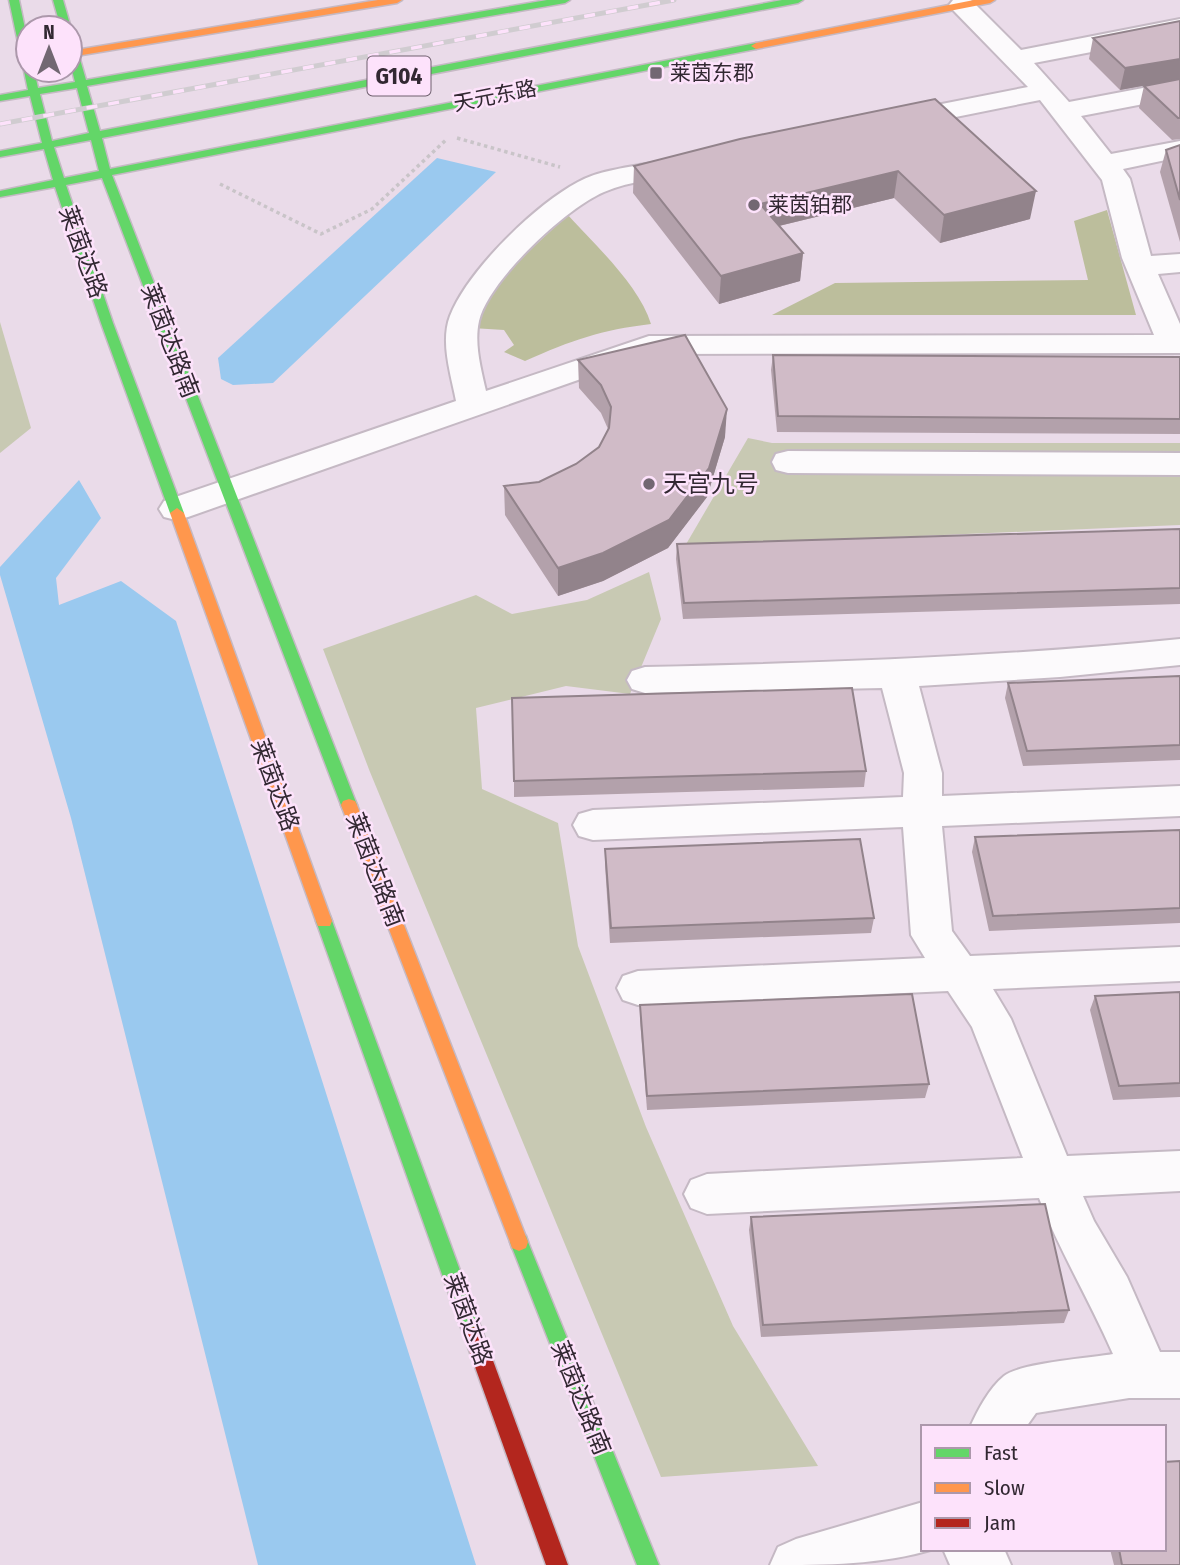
<svg xmlns="http://www.w3.org/2000/svg" width="1180" height="1565" viewBox="0 0 1180 1565" font-family="'Fira Sans Condensed','Noto Sans SC',sans-serif">
<style>
.green{fill:#c8c9b3}
.forest{fill:#bcbe9c}
.water{fill:#9ac9ef}
.lines{fill:none;stroke-linecap:round;stroke-linejoin:round}
.street-casing{stroke:#c5b9c4;stroke-width:4}
.fast-casing{stroke:#c5b9c4;stroke-width:3}
.slow-casing{stroke:#c5b9c4;stroke-width:3}
.jam-casing{stroke:#c5b9c4;stroke-width:3}
.path{stroke:#c9c4c8;stroke-width:3.5;stroke-dasharray:3.5 3.5;stroke-linecap:butt}
.street{fill:#fcfafc;fill-rule:evenodd}
.fast{fill:#63d668;fill-rule:evenodd}
.slow{fill:#ff974d;fill-rule:evenodd}
.jam{fill:#b3261e;fill-rule:evenodd}
.rail-casing{stroke:#d0ccd0;stroke-width:5}
.rail{stroke:#fde2fb;stroke-width:3.5;stroke-dasharray:11;stroke-linecap:butt}
.wall{fill:#b3a1ab}
.shaded-wall{fill:#92838b}
.building{fill:#d0bbc7;stroke:#92838b;stroke-width:2}
.poi-dot{fill:#726772;stroke:#fde2fb;stroke-width:2.5}
.labels{text-anchor:middle;dominant-baseline:central;stroke-width:5;stroke-linejoin:round;paint-order:stroke}
.far-poi-label{font-size:21px;fill:#322832;stroke:#fde2fb;text-anchor:start}
.far-street-label{font-size:21px;fill:#322832;stroke:#fde2fb}
.shield{fill:#fde2fb;stroke:#6f606e;stroke-width:2}
.shield-label{font-size:23px;font-weight:bold;fill:#322832}
.street-label{font-size:24px;fill:#322832;stroke:#fde2fb}
.poi-label{font-size:24px;fill:#322832;stroke:#fde2fb;text-anchor:start}
</style>
<rect width="100%" height="100%" fill="#eadbe9"/>
<g class="green">
<path d="M 0,322 L 31,428 L 0,453 Z"/>
<path d="M 748,438 L 772,443 L 1180,443 L 1180,525 L 685,546 Z"/>
<path d="M 649,572 L 661,619 L 630,694 L 566,686 L 476,708 L 482,789 L 558,823 L 578,946 L 646,1127 L 733,1326 L 818,1466 L 661,1477 L 370,772 L 323,649 L 476,595 L 512,614 L 587,600 Z"/>
</g>
<g class="forest">
<path d="M 1107,210 L 1136,315 L 772,315 L 835,283 L 1088,280 L 1074,221 Z"/>
<path d="M 568,215 C 595,245 639,285 651,324 C 601,330 572,340 525,361 L 504,352 L 514,345 L 504,330 L 472,328 C 484,288 537,244 568,215 Z"/>
</g>
<g class="water">
<path d="M 437,158 L 496,172 L 273,383 L 233,385 L 221,379 L 218,358 Z"/>
<path d="M 79,480 L 101,518 L 56,578 L 59,605 L 121,581 L 176,621 L 476,1565 L 258,1565 L 71,818 L 0,575 L 0,567 Z"/>
</g>
<g class="lines">
<defs>
<g id="street">
<path d="M 953,0 L 971,0 L 1021,50 L 1180,19 L 1180,35 L 1034,63 L 1069,102 L 1180,81 L 1180,97 L 1081,116 L 1111,154 L 1180,141 L 1180,157 L 1123,169 L 1130,179 L 1151,256 L 1180,254 L 1180,272 L 1158,274 L 1180,324 L 1180,353 L 652,354 L 188,517 L 176,520 L 164,517 L 159,509 L 164,501 L 456,401 C 451,375 440,342 450,316 C 468,270 535,205 578,182 C 598,171 624,168 645,164 C 661,162 677,156 693,160 L 697,166 L 693,172 C 664,179 631,180 604,192 C 566,208 488,281 479,321 C 474,344 481,369 486,391 L 649,336 L 1154,335 L 1122,258 L 1102,180 L 1040,100 L 896,129 L 886,127 L 882,121 L 886,115 L 896,113 L 1028,87 L 953,10 L 949,5 Z"/>
<path d="M 788,451 L 1180,453 L 1180,475 L 788,473 L 776,470 L 772,462 L 776,454 Z"/>
<path d="M 1180,639 L 1180,665 L 1060,677 L 919,686 L 942,773 L 942,796 L 1180,786 L 1180,816 L 942,826 L 952,931 L 970,956 L 1180,947 L 1180,981 L 993,989 L 1011,1019 L 1067,1156 L 1180,1151 L 1180,1191 L 1083,1196 L 1094,1221 L 1127,1277 L 1160,1352 L 1180,1352 L 1180,1398 L 1129,1398 L 1036,1413 L 1026,1427 L 970,1427 C 978,1410 989,1388 1004,1376 C 1020,1363 1090,1358 1113,1354 C 1090,1301 1060,1252 1039,1198 L 707,1214 L 691,1208 L 684,1194 L 691,1180 L 707,1174 L 1023,1158 L 972,1027 L 948,991 L 638,1005 L 623,1000 L 617,988 L 623,976 L 638,971 L 925,958 L 911,935 L 903,827 L 593,840 L 579,836 L 573,825 L 579,814 L 593,810 L 903,797 L 904,773 L 882,688 L 645,693 L 632,689 L 627,680 L 632,671 L 645,667 C 824,663 1002,657 1180,639 Z"/>
<path d="M 923,1502 L 923,1549 L 934,1549 C 881,1565 826,1565 770,1565 L 778,1547 L 796,1539 Z"/>
<path d="M 943,1549 L 1004,1549 L 1011,1565 L 950,1565 Z"/>
</g>
<g id="fast">
<path d="M 9,0 L 19,0 L 28,43 L 28,70 L 34,70 L 38,88 L 75,82 L 70,62 L 70,39 L 75,42 L 86,80 L 547,0 L 570,0 L 565,3 L 87,86 L 100,131 L 782,0 L 803,0 L 798,3 L 102,138 L 110,169 L 756,43 L 761,46 L 756,49 L 112,175 L 357,805 L 355,809 L 343,809 L 341,805 L 102,178 L 66,185 L 113,323 L 184,513 L 177,518 L 170,513 L 101,323 L 55,187 L 0,197 L 0,191 L 53,180 L 44,149 L 0,157 L 0,151 L 42,143 L 30,96 L 0,101 L 0,95 L 28,90 ZM 77,88 L 89,133 L 52,141 L 40,94 ZM 91,140 L 99,171 L 64,178 L 54,147 Z"/>
<path d="M 53,0 L 63,0 L 71,28 L 70,30 L 61,28 Z"/>
<path d="M 324,914 L 330,916 L 332,921 L 484,1336 L 481,1343 L 474,1345 L 467,1343 L 464,1336 L 316,921 L 318,916 Z"/>
<path d="M 519,1233 L 526,1236 L 528,1242 L 659,1565 L 637,1565 L 510,1242 L 512,1236 Z"/>
</g>
<g id="slow">
<path d="M 378,0 L 402,0 L 397,3 L 70,57 L 70,51 Z"/>
<path d="M 974,0 L 995,0 L 990,3 L 756,49 L 751,46 L 756,43 Z"/>
<path d="M 177,508 L 184,513 L 332,921 L 330,926 L 318,926 L 316,921 L 170,513 Z"/>
<path d="M 349,799 L 355,801 L 357,805 L 528,1242 L 526,1248 L 519,1251 L 512,1248 L 510,1242 L 341,805 L 343,801 Z"/>
</g>
<path id="jam" d="M 474,1327 L 481,1329 L 484,1336 L 568,1565 L 546,1565 L 464,1336 L 467,1329 Z"/>
</defs>
<use href="#street" class="street-casing"/>
<use href="#fast" class="fast-casing"/>
<use href="#slow" class="slow-casing"/>
<use href="#jam" class="jam-casing"/>
<g class="path">
<path d="M 457,138 L 560,167"/>
<path d="M 220,184 L 321,234 L 372,209 L 447,139"/>
</g>
<use href="#street" class="street"/>
<use href="#fast" class="fast"/>
<use href="#slow" class="slow"/>
<use href="#jam" class="jam"/>
<defs>
<path id="rail" d="M 0,124 L 674,0"/>
</defs>
<use href="#rail" class="rail-casing"/>
<use href="#rail" class="rail"/>
</g>
<g class="wall">
<path d="M 1180,21 L 1180,139 L 1172,140 L 1139,108 L 1144,86 L 1164,82 L 1120,90 L 1089,59 L 1093,38 Z"/>
<path d="M 935,99 L 1030,219 L 940,243 L 894,198 L 779,226 L 803,253 L 800,281 L 719,304 L 633,193 L 634,166 Z"/>
<path d="M 1180,145 L 1180,242 L 1160,172 L 1166,150 Z"/>
<path d="M 773,355 L 1180,357 L 1180,434 L 777,432 L 771,370 Z"/>
<path d="M 578,360 L 725,437 L 707,497 L 668,548 L 603,581 L 558,596 L 505,515 L 504,486 L 539,482 L 576,464 L 599,447 L 608,429 L 601,413 L 579,388 Z"/>
<path d="M 1180,529 L 1180,604 L 683,619 L 676,559 L 677,544 Z"/>
<path d="M 1180,676 L 1180,760 L 1023,766 L 1005,698 L 1008,683 Z"/>
<path d="M 866,771 L 864,787 L 514,797 L 514,781 Z"/>
<path d="M 1180,830 L 1180,923 L 989,931 L 972,852 L 975,837 Z"/>
<path d="M 605,849 L 874,918 L 871,933 L 610,943 L 605,864 Z"/>
<path d="M 1180,992 L 1180,1097 L 1113,1100 L 1090,1010 L 1095,996 Z"/>
<path d="M 640,1005 L 929,1084 L 925,1098 L 647,1110 L 640,1020 Z"/>
<path d="M 751,1217 L 1069,1310 L 1064,1323 L 761,1337 L 749,1230 Z"/>
<path d="M 1110,1549 L 1164,1549 L 1180,1565 L 1114,1565 Z"/>
</g>
<g class="shaded-wall">
<path d="M 1180,59 L 1180,79 L 1120,90 L 1125,68 Z"/>
<path d="M 898,171 L 894,198 L 758,231 L 760,204 Z"/>
<path d="M 1036,191 L 1030,219 L 940,243 L 944,215 Z"/>
<path d="M 803,253 L 800,281 L 719,304 L 721,276 Z"/>
<path d="M 727,409 L 725,437 L 707,497 L 668,548 L 603,581 L 558,596 L 558,568 Z"/>
</g>
<g class="building">
<path d="M 1180,21 L 1180,59 L 1125,68 L 1093,38 Z"/>
<path d="M 1180,79 L 1180,118 L 1178,118 L 1144,86 Z"/>
<path d="M 935,99 L 1036,191 L 944,215 L 898,171 L 760,204 L 803,253 L 721,276 L 634,166 L 740,139 Z"/>
<path d="M 1180,145 L 1180,200 L 1166,150 Z"/>
<path d="M 685,335 L 727,409 L 709,468 L 669,520 L 603,553 L 558,568 L 504,486 L 539,482 L 576,464 L 599,447 L 609,428 L 611,407 L 601,385 L 578,360 Z"/>
<path d="M 773,355 L 1180,357 L 1180,419 L 778,416 Z"/>
<path d="M 1180,529 L 1180,588 L 684,603 L 677,544 Z"/>
<path d="M 1180,676 L 1180,745 L 1027,751 L 1008,683 Z"/>
<path d="M 852,688 L 866,771 L 514,781 L 512,698 Z"/>
<path d="M 1180,830 L 1180,908 L 993,916 L 975,837 Z"/>
<path d="M 860,839 L 874,918 L 611,928 L 605,849 Z"/>
<path d="M 1180,992 L 1180,1083 L 1119,1086 L 1095,996 Z"/>
<path d="M 912,994 L 929,1084 L 647,1096 L 640,1005 Z"/>
<path d="M 1045,1204 L 1069,1310 L 763,1325 L 751,1217 Z"/>
<path d="M 1180,1461 L 1180,1565 L 1122,1565 L 1119,1549 L 1164,1549 L 1164,1462 Z"/>
</g>
<g class="poi-dot">
<rect x="649" y="66" width="14" height="14" rx="3.5"/>
<circle cx="754" cy="205" r="7"/>
<circle cx="649" cy="484" r="7"/>
</g>
<g class="labels">
<g class="far-poi-label">
<text x="670" y="73">莱茵东郡</text>
<text x="768" y="205">莱茵铂郡</text>
</g>
<g class="far-street-label">
<text transform="translate(495 96) rotate(-11)">天元东路</text>
</g>
<rect class="shield" x="367.5" y="56.5" width="63" height="39" rx="5"/>
<g class="shield-label">
<text x="399" y="76">G104</text>
</g>
<g class="street-label">
<text transform="translate(83 252) rotate(70)">莱茵达路</text>
<text transform="translate(170 341) rotate(69)">莱茵达路南</text>
<text transform="translate(275 785) rotate(70)">莱茵达路</text>
<text transform="translate(375 870) rotate(69)">莱茵达路南</text>
<text transform="translate(468 1319) rotate(70)">莱茵达路</text>
<text transform="translate(581 1398) rotate(68)">莱茵达路南</text>
</g>
<g class="poi-label">
<text x="663" y="484">天宫九号</text>
</g>
</g>
<rect x="921" y="1425" width="245" height="126" fill="#fde2fb" stroke="#ac98ab" stroke-width="2"/>
<rect x="935" y="1448" width="35" height="10" fill="#63d668" stroke="#ac98ab" stroke-width="2"/>
<text x="984" y="1460" font-size="21" fill="#322832">Fast</text>
<rect x="935" y="1483" width="35" height="10" fill="#ff974d" stroke="#ac98ab" stroke-width="2"/>
<text x="984" y="1495" font-size="21" fill="#322832">Slow</text>
<rect x="935" y="1518" width="35" height="10" fill="#b3261e" stroke="#ac98ab" stroke-width="2"/>
<text x="984" y="1530" font-size="21" fill="#322832">Jam</text>
<g transform="translate(49 49)"><circle r="33" fill="#fde2fb" stroke="#ac98ab" stroke-width="2"/>
<path d="M0-5L12 26L0 18L-12 26Z" fill="#726772"/>
<text y="-10" font-size="19" font-weight="bold" text-anchor="middle" fill="#322832">N</text>
</g>
</svg>
